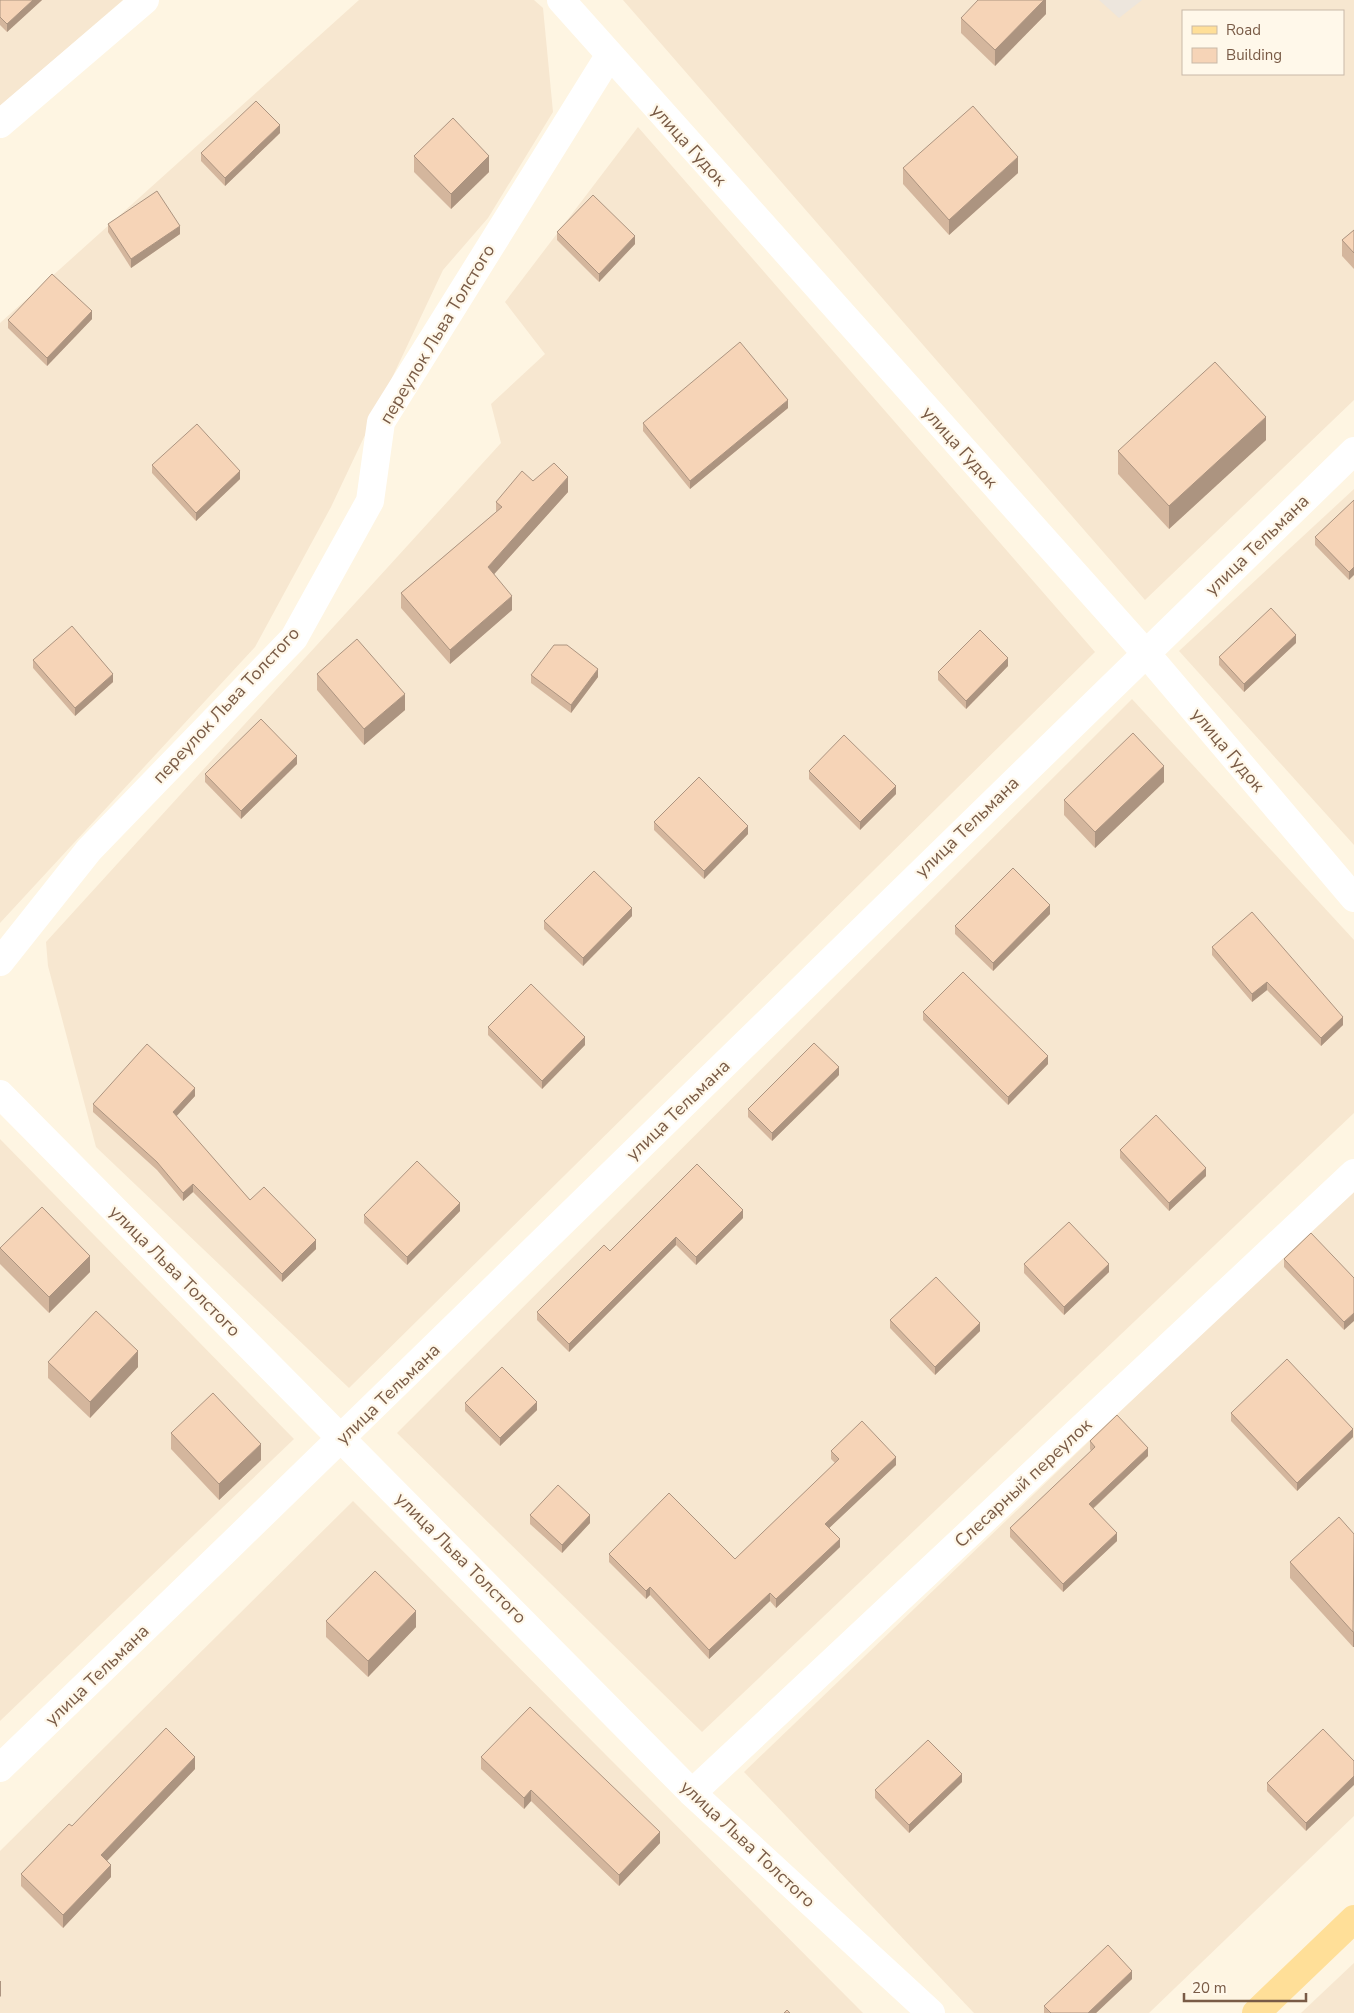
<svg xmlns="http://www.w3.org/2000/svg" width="1354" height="2013" viewBox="0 0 1354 2013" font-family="'Nunito Sans',sans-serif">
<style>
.residential{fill:#f7e7d0;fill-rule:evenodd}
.industrial{fill:#ede6dd}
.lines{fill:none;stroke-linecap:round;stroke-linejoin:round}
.minor{stroke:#fff;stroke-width:28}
.primary{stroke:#ffdf98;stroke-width:28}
.wall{fill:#d4b69d}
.shaded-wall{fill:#ac9480}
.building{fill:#f6d4b7;stroke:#ac9480}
.labels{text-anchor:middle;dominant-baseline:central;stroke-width:4.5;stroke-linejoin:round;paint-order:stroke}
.street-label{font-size:18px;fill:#795b46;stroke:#fff8ea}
</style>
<rect width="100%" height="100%" fill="#fef5e2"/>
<g class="residential">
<path d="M 0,0 L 123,0 L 0,106 Z"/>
<path d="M 359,0 L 534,0 L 543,8 L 553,112 L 488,218 L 443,270 L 331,507 L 255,647 L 0,923 L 0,323 Z"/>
<path d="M 623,0 L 1354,0 L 1354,400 L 1145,600 ZM 1183,11 L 1343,11 L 1343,74 L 1183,74 Z"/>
<path d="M 638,127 L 1095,652 L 349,1388 L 96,1147 L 48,966 L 46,942 L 501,443 L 491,404 L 545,354 L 505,302 Z"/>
<path d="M 1354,489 L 1354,845 L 1179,651 Z"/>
<path d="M 1132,699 L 1354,940 L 1354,1113 L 702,1732 L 397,1433 Z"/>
<path d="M 0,1139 L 294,1439 L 0,1721 Z"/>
<path d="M 1354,1187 L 1354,1816 L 1149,2013 L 974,2013 L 744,1772 Z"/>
<path d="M 353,1501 L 863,2013 L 0,2013 L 0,1851 Z"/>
<path d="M 1354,1963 L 1354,2013 L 1301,2013 Z"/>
</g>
<path class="industrial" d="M 1099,0 L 1142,0 L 1119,18 Z"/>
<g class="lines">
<g class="minor">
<path d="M 561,0 L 1150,658 L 1354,898"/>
<path d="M 0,124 L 145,0"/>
<path d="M 0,962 L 89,850 L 294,638 L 370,501 L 381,422 L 609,56"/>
<path d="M 0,1094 L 692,1793 L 931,2013"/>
<path d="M 0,1768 C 454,1332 900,888 1354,451"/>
<path d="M 692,1793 L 1354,1173"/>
</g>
<path class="primary" d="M 1256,2013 L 1354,1919"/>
</g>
<g class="wall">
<path d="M 0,0 L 42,0 L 7,32 L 0,25 Z"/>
<path d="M 1046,0 L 1046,14 L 995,66 L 961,33 L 961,18 Z"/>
<path d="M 280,133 L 225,186 L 201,161 L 201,153 Z"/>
<path d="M 414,156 L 489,172 L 451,209 L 414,172 Z"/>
<path d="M 903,168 L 1018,173 L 949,235 L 903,184 Z"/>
<path d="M 108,224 L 180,234 L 131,268 L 108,232 Z"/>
<path d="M 1354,230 L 1354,269 L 1342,256 L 1342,240 Z"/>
<path d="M 557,232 L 635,244 L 599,282 L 557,240 Z"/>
<path d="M 92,319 L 47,366 L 8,328 L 8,320 Z"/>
<path d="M 788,408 L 690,489 L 643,431 L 643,423 Z"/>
<path d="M 1266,440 L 1169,529 L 1118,474 L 1118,451 Z"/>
<path d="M 152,465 L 240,479 L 196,521 L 152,473 Z"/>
<path d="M 533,481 L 568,492 L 494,574 L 512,610 L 450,664 L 401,608 L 401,593 L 496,512 L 496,502 Z"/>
<path d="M 1354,500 L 1349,580 L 1315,545 L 1315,537 Z"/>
<path d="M 1296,643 L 1244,692 L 1219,665 L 1219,657 Z"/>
<path d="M 33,660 L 113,682 L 75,716 L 33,668 Z"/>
<path d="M 1008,666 L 966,709 L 938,680 L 938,672 Z"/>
<path d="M 317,674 L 405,710 L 364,745 L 317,690 Z"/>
<path d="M 531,675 L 598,677 L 571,713 L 531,683 Z"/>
<path d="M 297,764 L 241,819 L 205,782 L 205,774 Z"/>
<path d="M 809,771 L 896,794 L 860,830 L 809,779 Z"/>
<path d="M 1164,782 L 1095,848 L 1064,815 L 1064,800 Z"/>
<path d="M 654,822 L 748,834 L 704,879 L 654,830 Z"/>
<path d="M 1050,914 L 993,971 L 955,934 L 955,926 Z"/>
<path d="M 632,916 L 583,966 L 544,929 L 544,921 Z"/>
<path d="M 1212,947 L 1343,1025 L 1321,1046 L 1267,990 L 1252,1002 L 1212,955 Z"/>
<path d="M 923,1012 L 1048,1064 L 1008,1105 L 923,1020 Z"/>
<path d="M 488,1027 L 585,1045 L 542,1089 L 488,1035 Z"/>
<path d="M 839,1075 L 772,1141 L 748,1117 L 748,1109 Z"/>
<path d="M 195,1096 L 176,1116 L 250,1200 L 316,1249 L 282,1282 L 193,1192 L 183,1201 L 157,1170 L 93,1112 L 93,1104 Z"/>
<path d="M 1120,1150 L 1206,1176 L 1169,1211 L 1120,1158 Z"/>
<path d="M 460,1211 L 407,1265 L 364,1223 L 364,1215 Z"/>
<path d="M 743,1218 L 696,1265 L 676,1245 L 569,1352 L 537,1320 L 537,1312 L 610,1251 Z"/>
<path d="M 0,1248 L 90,1272 L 49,1313 L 0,1264 Z"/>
<path d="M 1284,1259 L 1354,1278 L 1344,1330 L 1284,1267 Z"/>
<path d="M 1024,1264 L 1109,1272 L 1064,1315 L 1024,1273 Z"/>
<path d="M 890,1320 L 980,1331 L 935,1375 L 890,1328 Z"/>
<path d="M 48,1362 L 138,1367 L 90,1418 L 48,1378 Z"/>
<path d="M 465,1403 L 537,1410 L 500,1446 L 465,1411 Z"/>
<path d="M 1231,1413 L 1353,1437 L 1297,1491 L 1231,1421 Z"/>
<path d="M 171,1433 L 261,1460 L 219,1500 L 171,1449 Z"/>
<path d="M 1090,1441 L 1148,1456 L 1093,1509 L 1117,1541 L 1063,1592 L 1010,1537 L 1010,1528 L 1091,1451 L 1090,1449 Z"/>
<path d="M 831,1451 L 896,1465 L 829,1528 L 840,1547 L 776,1608 L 770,1601 L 709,1659 L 650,1595 L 646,1599 L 609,1562 L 609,1554 L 735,1559 L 835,1463 L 831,1459 Z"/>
<path d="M 530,1515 L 590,1523 L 562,1553 L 530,1524 Z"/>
<path d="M 1354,1534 L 1353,1647 L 1290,1578 L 1290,1562 Z"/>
<path d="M 326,1621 L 416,1627 L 368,1677 L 326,1637 Z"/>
<path d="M 1323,1729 L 1306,1831 L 1267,1791 L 1267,1783 Z"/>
<path d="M 481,1757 L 660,1843 L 619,1886 L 531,1801 L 524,1809 L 481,1769 Z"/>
<path d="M 195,1769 L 107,1861 L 111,1877 L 63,1928 L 21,1886 L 21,1874 L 72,1826 Z"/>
<path d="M 962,1782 L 909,1833 L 875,1798 L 875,1790 Z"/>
<path d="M 1132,1979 L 1096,2013 L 1044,2013 L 1044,2006 Z"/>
</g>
<g class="shaded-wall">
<path d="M 33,0 L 42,0 L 7,32 L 7,24 Z"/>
<path d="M 1044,0 L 1046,0 L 1046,14 L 995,66 L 995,50 Z"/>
<path d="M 280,125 L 280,133 L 225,186 L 225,178 Z"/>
<path d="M 489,156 L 489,172 L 451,209 L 451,194 Z"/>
<path d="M 1018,157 L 1018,173 L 949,235 L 949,220 Z"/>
<path d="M 180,226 L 180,234 L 131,268 L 131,259 Z"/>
<path d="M 635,236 L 635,244 L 599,282 L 599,274 Z"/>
<path d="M 92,311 L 92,319 L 47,366 L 47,358 Z"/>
<path d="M 788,400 L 788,408 L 690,489 L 690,481 Z"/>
<path d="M 1266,417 L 1266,440 L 1169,529 L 1169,506 Z"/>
<path d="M 240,471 L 240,479 L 196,521 L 196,513 Z"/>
<path d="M 568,477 L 568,492 L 488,581 L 488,567 Z"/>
<path d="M 1354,567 L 1354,575 L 1349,580 L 1349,572 Z"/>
<path d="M 512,596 L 512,610 L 450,664 L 450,650 Z"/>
<path d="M 1296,635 L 1296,643 L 1244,692 L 1244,684 Z"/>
<path d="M 1008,658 L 1008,666 L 966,709 L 966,701 Z"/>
<path d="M 598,669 L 598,677 L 571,713 L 571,705 Z"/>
<path d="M 113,674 L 113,682 L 75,716 L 75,708 Z"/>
<path d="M 405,694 L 405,710 L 364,745 L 364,729 Z"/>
<path d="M 297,756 L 297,764 L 241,819 L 241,811 Z"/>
<path d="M 1164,766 L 1164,782 L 1095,848 L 1095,832 Z"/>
<path d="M 896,786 L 896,794 L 860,830 L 860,822 Z"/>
<path d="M 748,826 L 748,834 L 704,879 L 704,871 Z"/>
<path d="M 1050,905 L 1050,914 L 993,971 L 993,963 Z"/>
<path d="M 632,908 L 632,916 L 583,966 L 583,958 Z"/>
<path d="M 1267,982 L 1267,990 L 1252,1002 L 1252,994 Z"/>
<path d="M 1343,1017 L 1343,1025 L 1321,1046 L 1321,1038 Z"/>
<path d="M 585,1037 L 585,1045 L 542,1089 L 542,1081 Z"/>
<path d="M 1048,1056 L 1048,1064 L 1008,1105 L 1008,1097 Z"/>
<path d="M 839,1067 L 839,1075 L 772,1141 L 772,1133 Z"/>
<path d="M 195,1088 L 195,1096 L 173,1120 L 173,1112 Z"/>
<path d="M 1206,1168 L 1206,1176 L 1169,1211 L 1169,1203 Z"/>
<path d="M 193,1184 L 193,1192 L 183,1201 L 183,1193 Z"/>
<path d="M 460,1203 L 460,1211 L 407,1265 L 407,1257 Z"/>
<path d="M 743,1210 L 743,1218 L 696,1265 L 696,1257 Z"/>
<path d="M 676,1237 L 676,1245 L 569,1352 L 569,1344 Z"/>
<path d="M 316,1240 L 316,1249 L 282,1282 L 282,1274 Z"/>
<path d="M 90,1256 L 90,1272 L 49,1313 L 49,1297 Z"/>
<path d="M 1109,1264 L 1109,1272 L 1064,1315 L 1064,1307 Z"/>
<path d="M 1354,1313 L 1354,1321 L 1344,1330 L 1344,1322 Z"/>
<path d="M 980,1323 L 980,1331 L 935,1375 L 935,1367 Z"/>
<path d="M 138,1351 L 138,1367 L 90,1418 L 90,1402 Z"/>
<path d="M 537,1402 L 537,1410 L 500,1446 L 500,1438 Z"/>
<path d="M 1353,1429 L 1353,1437 L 1297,1491 L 1297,1483 Z"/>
<path d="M 261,1444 L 261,1460 L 219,1500 L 219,1484 Z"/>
<path d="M 1148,1448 L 1148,1456 L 1089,1512 L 1089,1504 Z"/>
<path d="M 896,1457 L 896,1465 L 825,1532 L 825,1524 Z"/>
<path d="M 590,1515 L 590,1523 L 562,1553 L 562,1545 Z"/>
<path d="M 1117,1533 L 1117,1541 L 1063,1592 L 1063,1584 Z"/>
<path d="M 840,1539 L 840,1547 L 776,1608 L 776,1599 Z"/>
<path d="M 650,1587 L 650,1595 L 646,1599 L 646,1591 Z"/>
<path d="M 770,1593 L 770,1601 L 709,1659 L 709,1650 Z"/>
<path d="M 416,1611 L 416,1627 L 368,1677 L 368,1661 Z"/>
<path d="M 1354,1631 L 1354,1647 L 1353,1647 L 1353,1632 Z"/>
<path d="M 195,1757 L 195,1769 L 101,1867 L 101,1855 Z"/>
<path d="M 962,1774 L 962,1782 L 909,1833 L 909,1825 Z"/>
<path d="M 1354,1776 L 1354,1785 L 1306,1831 L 1306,1823 Z"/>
<path d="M 531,1790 L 531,1801 L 524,1809 L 524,1798 Z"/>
<path d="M 660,1832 L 660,1843 L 619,1886 L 619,1875 Z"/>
<path d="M 111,1865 L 111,1877 L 63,1928 L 63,1915 Z"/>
<path d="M 1132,1971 L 1132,1979 L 1096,2013 L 1088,2013 Z"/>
<path d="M 0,1981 L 1,1981 L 1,1996 L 0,1997 Z"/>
</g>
<g class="building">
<path d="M 0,0 L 33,0 L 7,24 L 0,17 Z"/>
<path d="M 978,0 L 1044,0 L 995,50 L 961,18 Z"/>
<path d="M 256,101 L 280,125 L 225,178 L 201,153 Z"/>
<path d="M 973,106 L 1018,157 L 949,220 L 903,168 Z"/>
<path d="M 453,118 L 489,156 L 451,194 L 414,156 Z"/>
<path d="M 157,191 L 180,226 L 131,259 L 108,224 Z"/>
<path d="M 593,195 L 635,236 L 599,274 L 557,232 Z"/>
<path d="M 1354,230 L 1354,253 L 1342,240 Z"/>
<path d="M 52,274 L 92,311 L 47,358 L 8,320 Z"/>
<path d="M 740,342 L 788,400 L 690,481 L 643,423 Z"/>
<path d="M 1215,362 L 1266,417 L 1169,506 L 1118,451 Z"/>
<path d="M 197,424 L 240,471 L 196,513 L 152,465 Z"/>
<path d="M 554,463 L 568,477 L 488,567 L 512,596 L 450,650 L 401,593 L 502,507 L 496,502 L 522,471 L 533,481 Z"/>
<path d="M 1354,500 L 1354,567 L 1349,572 L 1315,537 Z"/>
<path d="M 1271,608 L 1296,635 L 1244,684 L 1219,657 Z"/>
<path d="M 72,626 L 113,674 L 75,708 L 33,660 Z"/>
<path d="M 980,630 L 1008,658 L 966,701 L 938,672 Z"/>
<path d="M 357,639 L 405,694 L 364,729 L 317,674 Z"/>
<path d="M 554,645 L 567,645 L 598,669 L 571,705 L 531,675 Z"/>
<path d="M 261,719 L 297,756 L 241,811 L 205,774 Z"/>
<path d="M 1133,733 L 1164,766 L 1095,832 L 1064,800 Z"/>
<path d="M 844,735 L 896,786 L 860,822 L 809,771 Z"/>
<path d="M 699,777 L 748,826 L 704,871 L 654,822 Z"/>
<path d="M 1013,868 L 1050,905 L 993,963 L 955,926 Z"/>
<path d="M 594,871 L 632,908 L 583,958 L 544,921 Z"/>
<path d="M 1252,912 L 1343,1017 L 1321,1038 L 1267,982 L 1252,994 L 1212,947 Z"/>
<path d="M 963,972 L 1048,1056 L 1008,1097 L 923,1012 Z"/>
<path d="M 531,984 L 585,1037 L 542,1081 L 488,1027 Z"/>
<path d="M 814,1043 L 839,1067 L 772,1133 L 748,1109 Z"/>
<path d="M 147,1044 L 195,1088 L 173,1112 L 250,1200 L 264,1187 L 316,1240 L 282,1274 L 193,1184 L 183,1193 L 157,1162 L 93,1104 Z"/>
<path d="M 1156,1115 L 1206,1168 L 1169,1203 L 1120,1150 Z"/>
<path d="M 417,1161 L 460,1203 L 407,1257 L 364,1215 Z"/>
<path d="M 697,1164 L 743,1210 L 696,1257 L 676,1237 L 569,1344 L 537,1312 L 604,1245 L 610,1251 Z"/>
<path d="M 42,1207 L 90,1256 L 49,1297 L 0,1248 Z"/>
<path d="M 1069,1222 L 1109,1264 L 1064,1307 L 1024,1264 Z"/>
<path d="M 1311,1233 L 1354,1278 L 1354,1313 L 1344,1322 L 1284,1259 Z"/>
<path d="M 936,1277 L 980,1323 L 935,1367 L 890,1320 Z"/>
<path d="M 96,1311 L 138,1351 L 90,1402 L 48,1362 Z"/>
<path d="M 1287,1359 L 1353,1429 L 1297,1483 L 1231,1413 Z"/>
<path d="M 502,1367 L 537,1402 L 500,1438 L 465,1403 Z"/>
<path d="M 213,1393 L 261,1444 L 219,1484 L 171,1433 Z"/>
<path d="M 1117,1415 L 1148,1448 L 1089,1504 L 1117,1533 L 1063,1584 L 1010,1528 L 1095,1447 L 1090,1441 Z"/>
<path d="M 862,1421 L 896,1457 L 825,1524 L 840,1539 L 776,1599 L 770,1593 L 709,1650 L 650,1587 L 646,1591 L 609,1554 L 669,1493 L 735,1559 L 839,1459 L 831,1451 Z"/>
<path d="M 558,1485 L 590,1515 L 562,1545 L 530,1515 Z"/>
<path d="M 1339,1517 L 1354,1534 L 1353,1632 L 1290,1562 Z"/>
<path d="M 375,1571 L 416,1611 L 368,1661 L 326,1621 Z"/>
<path d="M 530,1707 L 660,1832 L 619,1875 L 531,1790 L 524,1798 L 481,1757 Z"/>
<path d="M 166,1728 L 195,1757 L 101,1855 L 111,1865 L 63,1915 L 21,1874 L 69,1824 L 72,1826 Z"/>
<path d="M 1323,1729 L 1354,1761 L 1354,1776 L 1306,1823 L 1267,1783 Z"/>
<path d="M 928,1740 L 962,1774 L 909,1825 L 875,1790 Z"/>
<path d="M 1108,1945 L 1132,1971 L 1088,2013 L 1051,2013 L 1044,2006 Z"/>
<path d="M 787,2010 L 790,2013 L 784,2013 Z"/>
</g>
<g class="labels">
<g class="street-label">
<text transform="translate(689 145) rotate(48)">улица Гудок</text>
<text transform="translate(437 334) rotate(-59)">переулок Льва Толстого</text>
<text transform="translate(960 447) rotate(48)">улица Гудок</text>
<text transform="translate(1257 545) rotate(-44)">улица Тельмана</text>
<text transform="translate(226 705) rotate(-47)">переулок Льва Толстого</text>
<text transform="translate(1228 750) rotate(50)">улица Гудок</text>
<text transform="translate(967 827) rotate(-44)">улица Тельмана</text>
<text transform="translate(678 1110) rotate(-44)">улица Тельмана</text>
<text transform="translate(175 1271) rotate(45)">улица Льва Толстого</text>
<text transform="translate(388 1394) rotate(-44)">улица Тельмана</text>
<text transform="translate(1023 1483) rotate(-43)">Слесарный переулок</text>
<text transform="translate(461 1558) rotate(45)">улица Льва Толстого</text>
<text transform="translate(97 1675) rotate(-44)">улица Тельмана</text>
<text transform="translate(748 1844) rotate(43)">улица Льва Толстого</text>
</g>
</g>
<rect x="1182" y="10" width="162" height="65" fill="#fff8ea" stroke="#c9b9a8"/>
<rect x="1192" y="26" width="25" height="8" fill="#ffdf98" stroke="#c9b9a8"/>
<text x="1226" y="35" font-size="15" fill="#795b46">Road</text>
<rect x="1192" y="48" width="25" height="15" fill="#f6d4b7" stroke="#c9b9a8"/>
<text x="1226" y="60" font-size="15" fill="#795b46">Building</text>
<path d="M1184 1993v8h122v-8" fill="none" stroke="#795b46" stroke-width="2.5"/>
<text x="1192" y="1993" font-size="15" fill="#795b46" stroke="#fff8ea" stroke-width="4" paint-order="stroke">20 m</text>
</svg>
